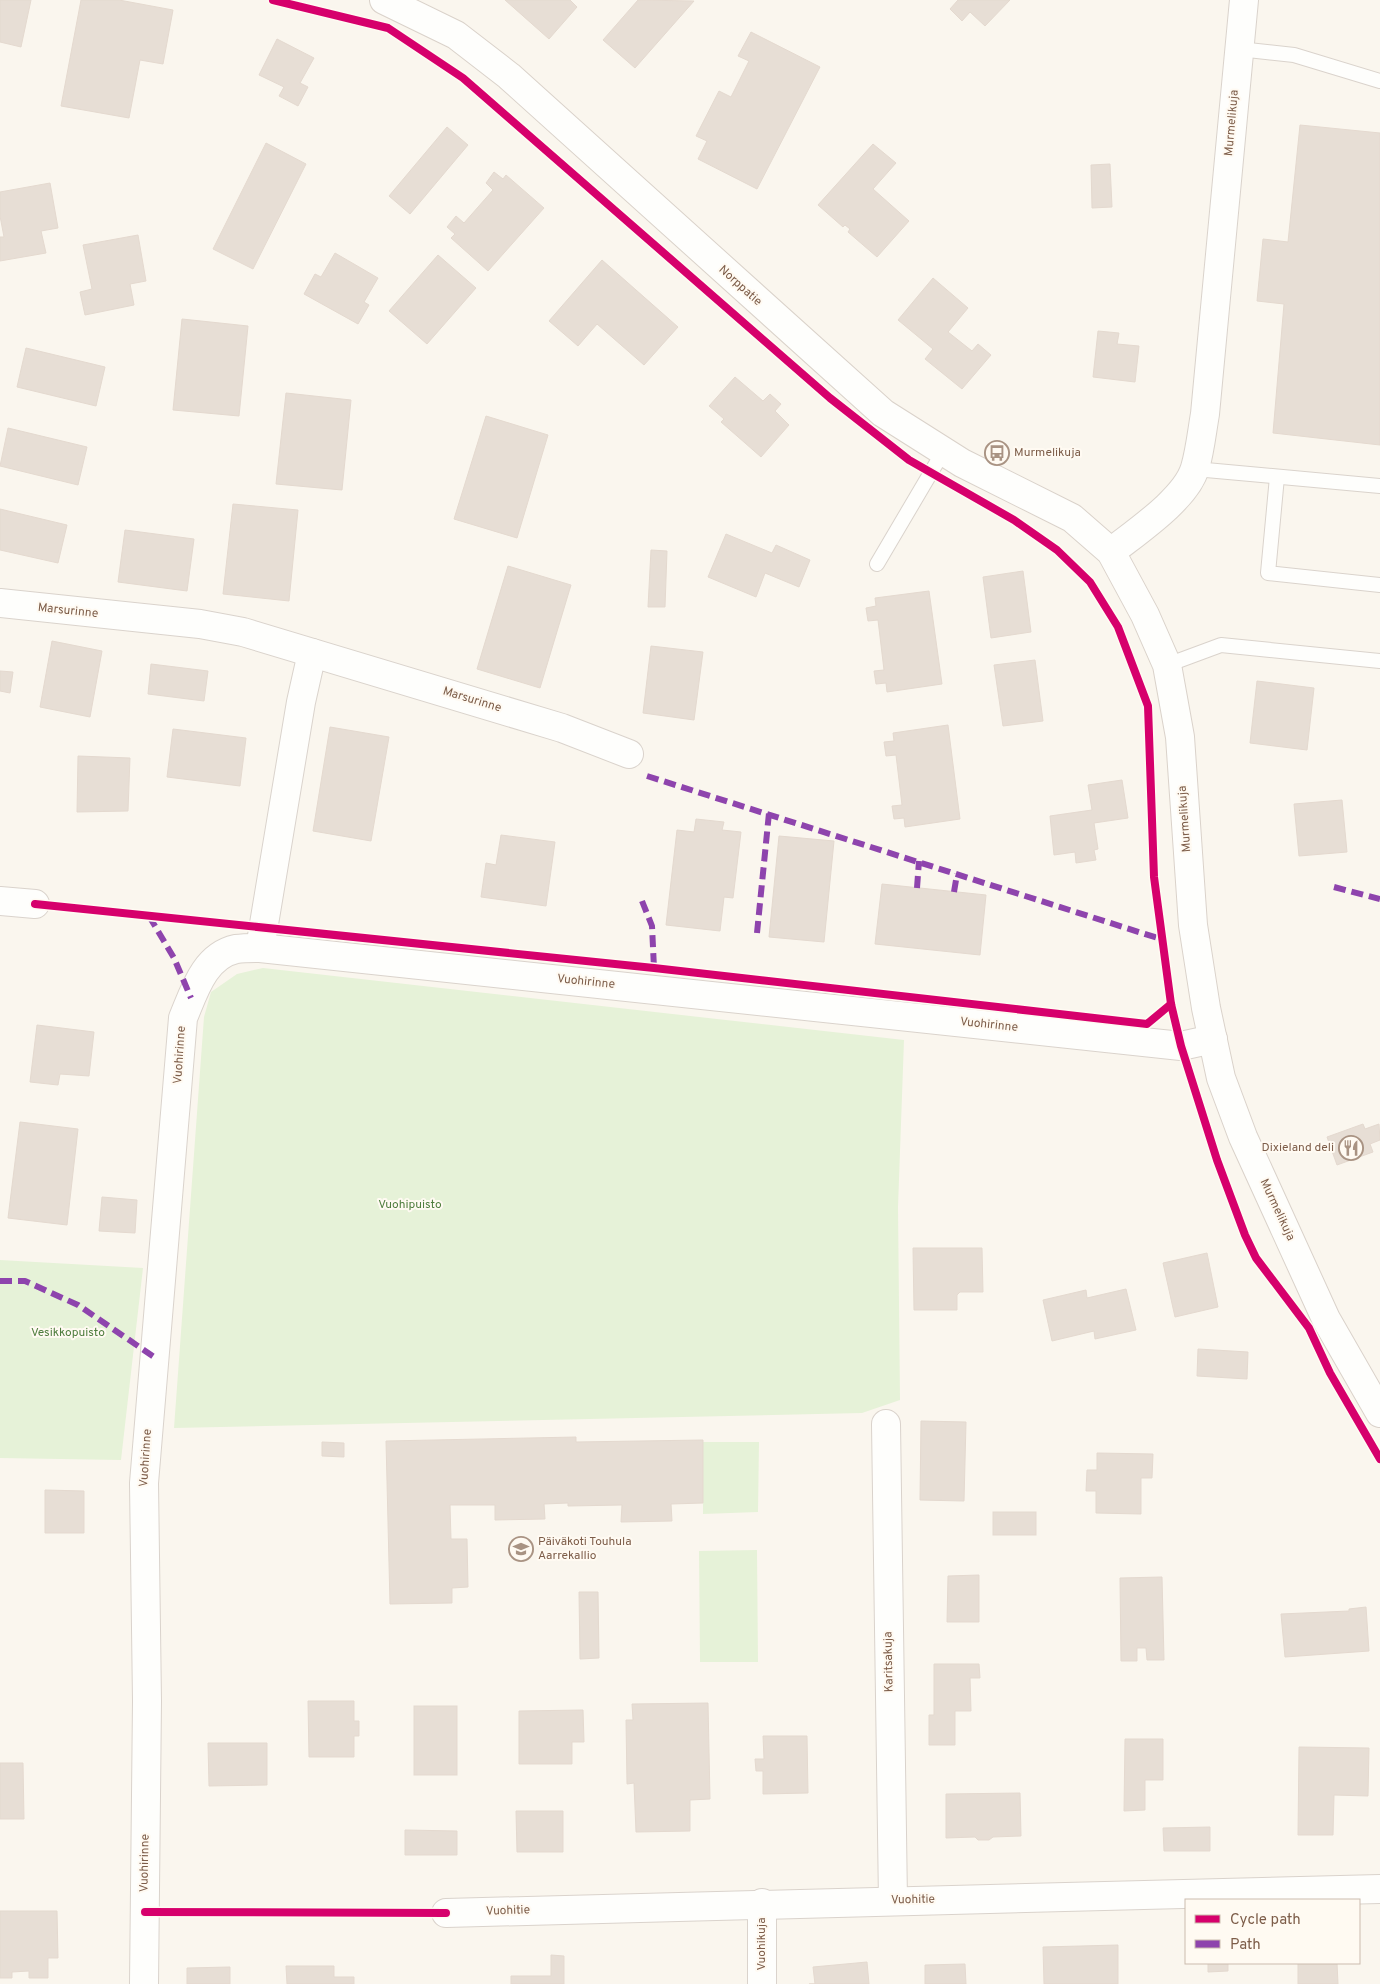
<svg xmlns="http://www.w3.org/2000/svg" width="1380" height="1984" viewBox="0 0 1380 1984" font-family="Overpass,sans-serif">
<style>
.green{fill:#e6f2d8}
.building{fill:#e7ded5;stroke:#e4d9cf}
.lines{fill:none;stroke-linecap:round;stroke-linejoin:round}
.lane-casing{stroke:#dad3cc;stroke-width:16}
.street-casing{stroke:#dad3cc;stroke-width:30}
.secondary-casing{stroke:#dad2ca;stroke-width:30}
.lane{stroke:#fefefc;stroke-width:14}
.street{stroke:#fefefc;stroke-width:28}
.secondary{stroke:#fefefc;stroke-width:28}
.quiet{stroke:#8e44ad;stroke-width:6;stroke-dasharray:12 6;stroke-linecap:butt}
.cycleway-casing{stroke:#fffaf2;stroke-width:11}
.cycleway{stroke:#d6006c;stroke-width:8}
.labels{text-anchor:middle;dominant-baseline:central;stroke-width:4;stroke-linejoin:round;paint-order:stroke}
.street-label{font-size:12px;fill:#7d5d49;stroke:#fffaf2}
.poi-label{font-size:12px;fill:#7d5d49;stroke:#fffaf2;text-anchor:start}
.park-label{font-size:12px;fill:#4e7d3d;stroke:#fffaf2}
</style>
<rect width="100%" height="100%" fill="#faf6ee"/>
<g class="green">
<path d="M 263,968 L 904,1040 L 898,1207 L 900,1400 L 862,1413 L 174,1428 L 204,1017 L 211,992 L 237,974 Z"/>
<path d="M 0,1260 L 143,1268 L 121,1460 L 0,1458 Z"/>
<path d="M 703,1442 L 759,1442 L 758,1512 L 703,1514 Z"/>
<path d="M 757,1550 L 758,1662 L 700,1662 L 699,1551 Z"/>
</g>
<g class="building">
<path d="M 0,0 L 31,0 L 21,47 L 0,42 Z"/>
<path d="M 81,0 L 119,0 L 173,10 L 163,64 L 140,60 L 129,118 L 61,106 Z"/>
<path d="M 505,0 L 570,0 L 577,7 L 549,39 Z"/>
<path d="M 638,0 L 694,1 L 635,68 L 603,40 Z"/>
<path d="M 958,0 L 1010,0 L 985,26 L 970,12 L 962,21 L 950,9 Z"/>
<path d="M 751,32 L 820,67 L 757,189 L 698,159 L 707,141 L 696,136 L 719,91 L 731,97 L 749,61 L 738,56 Z"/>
<path d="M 277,39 L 314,58 L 300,83 L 308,87 L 298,106 L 279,96 L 284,87 L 259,75 Z"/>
<path d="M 1300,125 L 1380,133 L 1380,445 L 1273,433 L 1284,304 L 1257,301 L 1263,239 L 1288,242 Z"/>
<path d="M 447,127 L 468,145 L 410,214 L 389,196 Z"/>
<path d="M 266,143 L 306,164 L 253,269 L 213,249 Z"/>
<path d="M 873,144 L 896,163 L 873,189 L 909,221 L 877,257 L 848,232 L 850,229 L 845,225 L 843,227 L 818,205 Z"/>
<path d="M 1110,164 L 1112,207 L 1092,208 L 1091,165 Z"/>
<path d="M 494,172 L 503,179 L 506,175 L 544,208 L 488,271 L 451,238 L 455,234 L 447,227 L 456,216 L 464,223 L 493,190 L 486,183 Z"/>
<path d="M 50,183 L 58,228 L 41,231 L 46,253 L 0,261 L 0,237 L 4,237 L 0,216 L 0,192 Z"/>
<path d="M 138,235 L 146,281 L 130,284 L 134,305 L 85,315 L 80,292 L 92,289 L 83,245 Z"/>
<path d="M 335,253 L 378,278 L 364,302 L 369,305 L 358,324 L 304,294 L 315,274 L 321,277 Z"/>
<path d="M 438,255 L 476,288 L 427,344 L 389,311 Z"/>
<path d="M 602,260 L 678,327 L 644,365 L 597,324 L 578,346 L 549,321 Z"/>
<path d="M 933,278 L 968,308 L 948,332 L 972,351 L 978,344 L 991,355 L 962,389 L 925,359 L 933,349 L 898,320 Z"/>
<path d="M 182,319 L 248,326 L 239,416 L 173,410 Z"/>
<path d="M 1098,331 L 1119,333 L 1117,344 L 1139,346 L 1135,382 L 1093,377 Z"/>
<path d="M 26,348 L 105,367 L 96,406 L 17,387 Z"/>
<path d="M 735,377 L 763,401 L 770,394 L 781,404 L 775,411 L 789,425 L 761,457 L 721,422 L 724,419 L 709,406 Z"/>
<path d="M 286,393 L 351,400 L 342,490 L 276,484 Z"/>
<path d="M 486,416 L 548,435 L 517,538 L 454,519 Z"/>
<path d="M 8,428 L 87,447 L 78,485 L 0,466 Z"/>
<path d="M 233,504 L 298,510 L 289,601 L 223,594 Z"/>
<path d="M 0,509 L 67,525 L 58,563 L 0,550 Z"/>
<path d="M 125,530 L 194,539 L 187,591 L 118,582 Z"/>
<path d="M 726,534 L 772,553 L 776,545 L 810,560 L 799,587 L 765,573 L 756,597 L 708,577 Z"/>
<path d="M 651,550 L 667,551 L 665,607 L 648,607 Z"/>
<path d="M 508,566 L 571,585 L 540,688 L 477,669 Z"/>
<path d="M 1023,571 L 1031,632 L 991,638 L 983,577 Z"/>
<path d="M 929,591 L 942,684 L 887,692 L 886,683 L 876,684 L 874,671 L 884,670 L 878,620 L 868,621 L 866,608 L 876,606 L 875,598 Z"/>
<path d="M 52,641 L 102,651 L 90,717 L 40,707 Z"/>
<path d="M 651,646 L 703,652 L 694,720 L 643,713 Z"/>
<path d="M 1035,660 L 1043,721 L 1003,726 L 994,665 Z"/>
<path d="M 151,664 L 208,671 L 204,701 L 148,694 Z"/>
<path d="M 0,671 L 13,672 L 10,693 L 0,691 Z"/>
<path d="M 1257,681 L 1314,688 L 1307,750 L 1250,743 Z"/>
<path d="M 948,725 L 960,819 L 905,827 L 904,818 L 894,819 L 892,806 L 902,805 L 896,755 L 886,756 L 884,742 L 894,741 L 893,733 Z"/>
<path d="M 330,727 L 389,737 L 371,841 L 313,831 Z"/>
<path d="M 173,729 L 246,738 L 240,786 L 167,777 Z"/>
<path d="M 78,756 L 130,758 L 128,811 L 77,812 Z"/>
<path d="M 1122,780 L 1128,818 L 1094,823 L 1098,849 L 1094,850 L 1096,860 L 1076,863 L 1075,852 L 1054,855 L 1050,816 L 1092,810 L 1088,785 Z"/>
<path d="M 1342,800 L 1347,852 L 1299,856 L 1294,804 Z"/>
<path d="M 696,819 L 724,822 L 722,830 L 741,832 L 733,898 L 724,897 L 720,931 L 666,925 L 677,830 L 694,832 Z"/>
<path d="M 501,835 L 555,842 L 546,906 L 481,897 L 486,863 L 496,865 Z"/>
<path d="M 779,836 L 834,841 L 824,942 L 769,937 Z"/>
<path d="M 882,884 L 986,895 L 980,955 L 875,944 Z"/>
<path d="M 37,1025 L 94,1032 L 89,1076 L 60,1074 L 58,1085 L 30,1082 Z"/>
<path d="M 20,1122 L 78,1129 L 67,1225 L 8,1218 Z"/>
<path d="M 1363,1124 L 1365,1129 L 1379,1124 L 1380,1140 L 1370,1144 L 1373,1152 L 1337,1165 L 1327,1137 Z"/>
<path d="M 102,1197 L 137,1200 L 135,1233 L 99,1231 Z"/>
<path d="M 913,1248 L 982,1248 L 983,1292 L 960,1292 L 957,1295 L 957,1310 L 914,1310 Z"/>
<path d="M 1207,1253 L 1218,1307 L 1175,1317 L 1163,1263 Z"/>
<path d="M 1126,1289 L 1136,1330 L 1095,1339 L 1094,1331 L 1052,1341 L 1043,1300 L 1086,1290 L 1087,1298 Z"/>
<path d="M 1198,1349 L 1248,1352 L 1247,1379 L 1197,1376 Z"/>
<path d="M 921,1421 L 966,1422 L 964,1501 L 920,1500 Z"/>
<path d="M 576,1437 L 576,1442 L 703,1440 L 703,1503 L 671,1504 L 672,1521 L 621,1522 L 622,1505 L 568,1506 L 568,1503 L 544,1504 L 545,1519 L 495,1520 L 495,1505 L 450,1505 L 451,1539 L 467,1539 L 468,1587 L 452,1588 L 452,1603 L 390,1604 L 386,1441 Z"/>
<path d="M 322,1442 L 344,1443 L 344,1457 L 322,1456 Z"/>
<path d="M 1097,1453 L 1153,1454 L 1152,1478 L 1141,1478 L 1141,1514 L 1096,1513 L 1096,1491 L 1086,1491 L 1087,1470 L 1097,1470 Z"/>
<path d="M 45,1490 L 84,1491 L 84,1533 L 45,1533 Z"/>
<rect x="993" y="1512" width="43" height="23"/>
<path d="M 979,1575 L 979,1622 L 947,1622 L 948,1576 Z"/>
<path d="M 1162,1577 L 1164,1660 L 1147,1660 L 1146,1648 L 1137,1648 L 1137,1661 L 1121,1661 L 1120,1578 Z"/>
<path d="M 579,1592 L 598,1592 L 599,1658 L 580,1659 Z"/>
<path d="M 1366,1607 L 1369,1651 L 1285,1657 L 1281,1614 L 1349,1611 L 1349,1609 Z"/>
<path d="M 934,1664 L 979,1664 L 980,1678 L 970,1678 L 971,1711 L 955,1711 L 955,1745 L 929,1745 L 929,1715 L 934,1715 Z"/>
<path d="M 308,1701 L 354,1701 L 354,1721 L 359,1721 L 359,1736 L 354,1736 L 354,1757 L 309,1757 Z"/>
<path d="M 708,1703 L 710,1799 L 690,1800 L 690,1831 L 636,1832 L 634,1783 L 627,1784 L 626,1720 L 633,1720 L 632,1704 Z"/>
<rect x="414" y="1706" width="43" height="69"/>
<path d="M 583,1710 L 584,1742 L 572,1742 L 572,1764 L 519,1764 L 519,1711 Z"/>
<path d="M 763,1736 L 807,1736 L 808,1793 L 763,1794 L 763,1771 L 756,1771 L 755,1759 L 764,1759 Z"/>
<path d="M 1125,1739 L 1163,1739 L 1163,1780 L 1145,1780 L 1145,1810 L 1124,1811 Z"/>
<path d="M 208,1743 L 267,1743 L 267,1785 L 209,1786 Z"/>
<path d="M 1299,1747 L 1369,1748 L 1368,1796 L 1334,1795 L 1333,1835 L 1298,1835 Z"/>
<path d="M 0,1763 L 23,1763 L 24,1819 L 0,1819 Z"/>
<path d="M 1020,1793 L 1021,1836 L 993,1837 L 989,1840 L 978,1840 L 975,1837 L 946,1838 L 946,1794 Z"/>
<path d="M 516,1811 L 563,1811 L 563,1852 L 517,1852 Z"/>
<path d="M 1210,1827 L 1210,1851 L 1164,1851 L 1163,1828 Z"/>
<path d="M 405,1830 L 457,1831 L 457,1855 L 405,1855 Z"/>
<path d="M 0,1911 L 57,1911 L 58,1958 L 48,1958 L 48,1978 L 29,1978 L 29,1971 L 12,1972 L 12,1978 L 0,1978 Z"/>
<path d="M 1118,1945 L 1118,1984 L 1044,1984 L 1043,1947 Z"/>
<path d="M 551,1955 L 564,1956 L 564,1984 L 511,1984 L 511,1976 L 551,1976 Z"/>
<path d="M 867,1962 L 869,1984 L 809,1984 L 815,1984 L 813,1967 Z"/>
<path d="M 1208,1963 L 1228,1963 L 1228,1971 L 1208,1972 Z"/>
<path d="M 1298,1963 L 1337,1963 L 1338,1984 L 1298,1984 Z"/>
<path d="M 965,1964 L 966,1984 L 925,1984 L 925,1965 Z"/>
<path d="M 286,1966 L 334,1966 L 334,1977 L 354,1977 L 354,1984 L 287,1984 Z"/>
<path d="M 230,1967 L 230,1984 L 187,1984 L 187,1968 Z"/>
</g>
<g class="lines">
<defs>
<g id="lane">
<path d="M 1239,49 L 1294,55 L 1380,81"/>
<path d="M 1195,469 L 1380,486"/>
<path d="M 1277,477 L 1268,573 L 1380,585"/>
<path d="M 877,564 L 943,452"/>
<path d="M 1167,665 L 1221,645 L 1380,661"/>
</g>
<g id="street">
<path d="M 1111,552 C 1136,532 1186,499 1195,468 C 1200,451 1202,431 1205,414 L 1244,0"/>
<path d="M 0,603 L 200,624 L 243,632 L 562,728 L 629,754"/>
<path d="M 0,901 L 35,904"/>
<path d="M 260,948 L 301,702 L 312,653"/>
<path d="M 886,1424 L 893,1901"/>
<path d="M 446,1913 L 1380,1889"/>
<path d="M 144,1984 L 147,1701 L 144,1483 L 183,1018 C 194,992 204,956 236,949 C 244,948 252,948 260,948 L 1181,1046 L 1213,1039"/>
<path d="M 762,1984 L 762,1903"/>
</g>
<path id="secondary" d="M 384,0 L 456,35 L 509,76 L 883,413 L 962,463 L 1072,518 L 1111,552 L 1145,615 L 1167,665 L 1180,737 L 1193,925 L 1206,1008 L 1221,1078 L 1243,1137 L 1326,1319 L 1380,1413"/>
</defs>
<use href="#lane" class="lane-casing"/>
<use href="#street" class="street-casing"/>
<use href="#secondary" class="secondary-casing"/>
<use href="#lane" class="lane"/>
<use href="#street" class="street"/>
<use href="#secondary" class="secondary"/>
<g class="quiet">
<path d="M 647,776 L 1164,940"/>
<path d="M 1334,887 L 1380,899"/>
<path d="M 917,888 L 919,861"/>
<path d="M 954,892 L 957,874"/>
<path d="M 642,901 L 652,926 L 654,968"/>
<path d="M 149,916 L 174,958 L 191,998"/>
<path d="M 757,933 L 769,813"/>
<path d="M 0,1281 L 25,1281 L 78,1305 L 154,1357"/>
</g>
<defs>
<g id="cycleway">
<path d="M 273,0 L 388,28 L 463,78 L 830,398 L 909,460 L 1014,520 L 1057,550 L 1090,582 L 1118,627 L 1148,706 L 1154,877 L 1171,1004 L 1181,1046 L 1217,1160 L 1245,1235 L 1256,1258 L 1309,1328 L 1330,1373 L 1380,1459"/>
<path d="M 35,904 L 654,968 L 1147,1024 L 1171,1004"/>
<path d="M 145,1912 L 446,1913"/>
</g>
</defs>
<use href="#cycleway" class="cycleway-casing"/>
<use href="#cycleway" class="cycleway"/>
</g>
<defs>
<symbol id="bus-ring" viewBox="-11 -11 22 22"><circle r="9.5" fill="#fffaf2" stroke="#a99383" stroke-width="1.5"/><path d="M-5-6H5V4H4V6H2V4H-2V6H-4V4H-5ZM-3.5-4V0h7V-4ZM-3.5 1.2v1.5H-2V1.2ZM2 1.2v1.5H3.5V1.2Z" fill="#a99383"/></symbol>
<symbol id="restaurant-ring" viewBox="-11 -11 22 22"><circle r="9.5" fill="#fffaf2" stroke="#a99383" stroke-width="1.5"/><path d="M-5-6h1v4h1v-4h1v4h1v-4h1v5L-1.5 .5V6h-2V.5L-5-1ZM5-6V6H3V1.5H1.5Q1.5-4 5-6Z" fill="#a99383"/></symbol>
<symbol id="school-ring" viewBox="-11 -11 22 22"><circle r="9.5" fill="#fffaf2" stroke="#a99383" stroke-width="1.5"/><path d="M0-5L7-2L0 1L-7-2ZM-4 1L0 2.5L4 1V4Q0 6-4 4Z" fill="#a99383"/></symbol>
</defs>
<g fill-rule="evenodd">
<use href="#bus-ring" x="983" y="439" width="28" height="28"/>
<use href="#restaurant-ring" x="1337" y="1134" width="28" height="28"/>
<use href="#school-ring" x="507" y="1535" width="28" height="28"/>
</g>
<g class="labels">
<g class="street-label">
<text transform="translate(1232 123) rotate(-85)">Murmelikuja</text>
<text transform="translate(740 286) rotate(42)">Norppatie</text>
<text transform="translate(68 611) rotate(6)">Marsurinne</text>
<text transform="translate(472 700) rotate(17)">Marsurinne</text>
<text transform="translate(1185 819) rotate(-94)">Murmelikuja</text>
<text transform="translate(586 982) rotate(6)">Vuohirinne</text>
<text transform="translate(989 1025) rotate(6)">Vuohirinne</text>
<text transform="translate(180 1055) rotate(-86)">Vuohirinne</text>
<text transform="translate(1277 1210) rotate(65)">Murmelikuja</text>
<text transform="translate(146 1458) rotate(-86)">Vuohirinne</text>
<text transform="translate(889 1662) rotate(-91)">Karitsakuja</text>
<text transform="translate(145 1863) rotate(-89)">Vuohirinne</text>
<text transform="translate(913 1900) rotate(-1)">Vuohitie</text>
<text transform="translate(508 1911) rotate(-2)">Vuohitie</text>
<text transform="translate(762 1944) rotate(-90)">Vuohikuja</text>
</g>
<g class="poi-label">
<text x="1014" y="453">Murmelikuja</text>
<text x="1334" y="1148" text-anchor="end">Dixieland deli</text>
<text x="538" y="1542">Päiväkoti Touhula<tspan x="538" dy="14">Aarrekallio</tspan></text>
</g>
<g class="park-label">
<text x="410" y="1205">Vuohipuisto</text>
<text x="68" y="1333">Vesikkopuisto</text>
</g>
</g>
<rect x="1185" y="1899" width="175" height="65" fill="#fffaf2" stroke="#cbbbae"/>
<rect x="1195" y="1915" width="25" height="8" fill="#d6006c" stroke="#cbbbae"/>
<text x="1230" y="1924" font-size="15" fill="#7d5d49">Cycle path</text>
<rect x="1195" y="1940" width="25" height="8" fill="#8e44ad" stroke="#cbbbae"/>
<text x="1230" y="1949" font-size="15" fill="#7d5d49">Path</text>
</svg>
